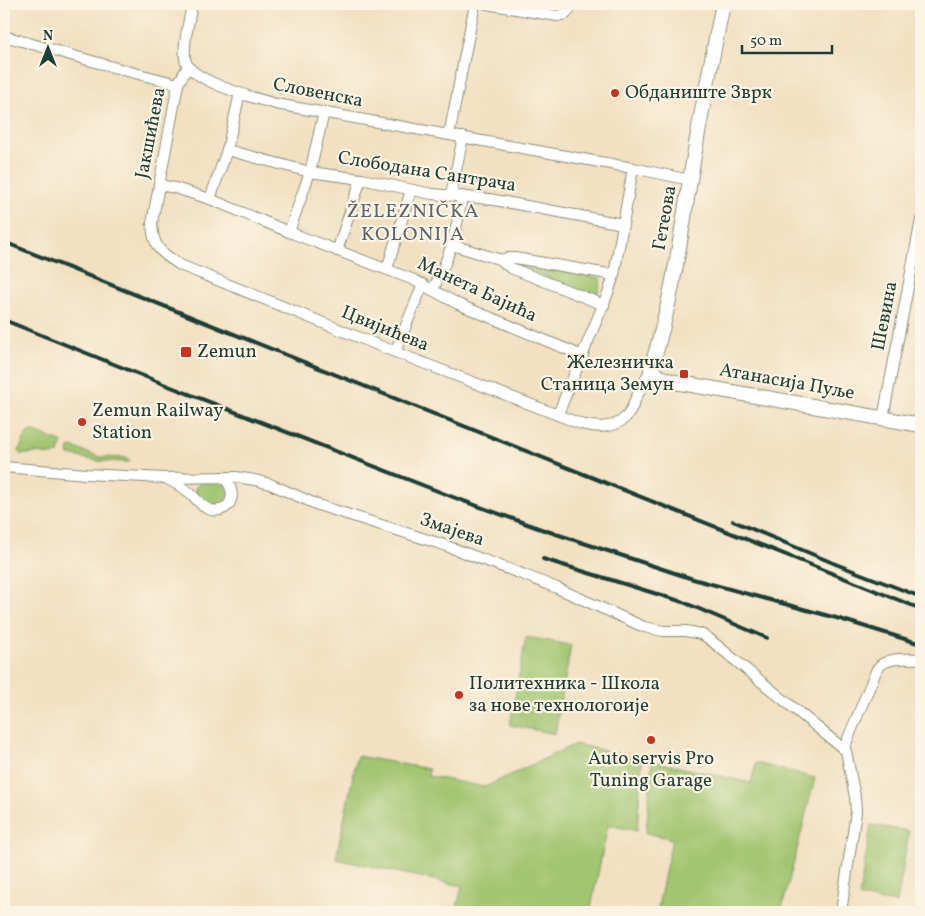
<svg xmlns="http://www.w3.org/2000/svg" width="925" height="916" viewBox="0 0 925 916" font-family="Vollkorn,serif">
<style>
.green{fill:#a1c56f;stroke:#608152}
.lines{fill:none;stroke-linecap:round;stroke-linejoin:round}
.minor-casing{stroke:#888e7a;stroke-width:12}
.tertiary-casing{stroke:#888e7a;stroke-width:16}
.minor{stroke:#fff;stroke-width:10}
.tertiary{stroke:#fff;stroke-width:14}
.rail{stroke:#1f3d34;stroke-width:4}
.poi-dot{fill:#c8321e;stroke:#fcf5e5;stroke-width:2}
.labels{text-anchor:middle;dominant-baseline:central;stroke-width:4.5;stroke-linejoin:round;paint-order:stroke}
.street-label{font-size:19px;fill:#1f3d34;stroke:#fcf5e5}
.poi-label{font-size:19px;fill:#1f3d34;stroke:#fcf5e5;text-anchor:start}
.neighbourhood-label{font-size:20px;letter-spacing:1px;fill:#59656d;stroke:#fcf5e5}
</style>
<rect width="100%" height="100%" fill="#fcf5e5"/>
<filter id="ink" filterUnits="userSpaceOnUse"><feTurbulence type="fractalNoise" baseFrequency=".02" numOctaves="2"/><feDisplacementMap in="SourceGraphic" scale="10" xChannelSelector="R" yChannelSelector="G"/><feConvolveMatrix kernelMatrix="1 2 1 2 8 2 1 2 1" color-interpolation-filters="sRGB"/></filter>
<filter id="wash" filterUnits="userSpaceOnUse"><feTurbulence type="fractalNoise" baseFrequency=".0096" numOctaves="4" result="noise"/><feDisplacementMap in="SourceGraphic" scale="20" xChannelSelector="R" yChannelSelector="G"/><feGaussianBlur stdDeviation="1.12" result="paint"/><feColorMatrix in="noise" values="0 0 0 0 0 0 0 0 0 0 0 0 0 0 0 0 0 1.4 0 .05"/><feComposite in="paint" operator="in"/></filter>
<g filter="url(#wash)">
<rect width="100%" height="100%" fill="#f2e0c1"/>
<g class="green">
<path d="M 518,263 L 520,263 L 600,278 C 601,285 599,292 594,297 L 517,265 Z"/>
<path d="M 32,431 L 61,442 L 62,446 L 58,454 C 51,456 44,454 37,453 C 31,453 25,455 20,454 L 19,450 L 27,433 Z"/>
<path d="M 72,447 L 99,457 L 125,458 L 131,461 L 128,462 L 98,461 L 69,455 L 68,451 L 69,448 Z"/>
<path d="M 203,481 L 221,481 L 229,493 C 228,496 226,502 223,504 C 213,513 201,499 195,493 L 196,487 Z"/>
<path d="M 526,637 L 571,645 L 555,734 L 510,725 Z"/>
<path d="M 575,744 L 642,759 L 637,831 L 608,825 L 590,912 L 456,912 L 462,886 L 336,859 L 357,756 L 429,769 L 428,776 L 485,787 Z"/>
<path d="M 652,761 L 751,783 L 756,763 L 815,778 L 781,912 L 657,912 L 672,839 L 646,833 Z"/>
<path d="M 871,825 L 909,831 L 897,903 L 859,897 Z"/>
</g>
</g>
<g filter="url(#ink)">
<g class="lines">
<defs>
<g id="minor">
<path d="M 192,4 C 190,18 181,49 186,62 C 192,81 257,99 276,104 L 633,168 L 690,180"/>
<path d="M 487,4 L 557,16 L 566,14 L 571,7 L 571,4"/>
<path d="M 4,36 L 127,71 L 178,84"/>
<path d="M 188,66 L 178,84 L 152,223 C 153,248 160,252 180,265 L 395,352 L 581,424 C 595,428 615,429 626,417 C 630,413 633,406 635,400 C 641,389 646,379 651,368"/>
<path d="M 449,135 L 475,4"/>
<path d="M 227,150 L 310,172 L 361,179 L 432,194 L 489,199 L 623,224"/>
<path d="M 159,185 L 175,188 L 210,199 L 289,232 L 414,280 L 458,304 L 583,356"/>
<path d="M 451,195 L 463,137"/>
<path d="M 210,199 L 227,150 L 240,93"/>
<path d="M 289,232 L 310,172 L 324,112"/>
<path d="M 452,245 L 502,260 L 505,264 L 511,268 L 604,305"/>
<path d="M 337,251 L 361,179"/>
<path d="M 502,260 L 506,258 L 515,258 L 614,275"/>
<path d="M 387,269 L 411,190"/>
<path d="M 432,290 C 448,265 458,225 462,196"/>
<path d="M 395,352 L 423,284"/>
<path d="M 558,414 L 608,293 L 614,275 L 633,168"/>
<path d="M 883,418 L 921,220"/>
<path d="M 4,467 L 86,474 L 164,478 L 236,477 L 255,480 L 270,484 L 318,505 L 441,544 L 522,574 L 557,588 L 644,627 L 663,631 L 686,631 L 701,634 L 708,638 L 846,751 L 855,797 L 856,812 L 841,912"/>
<path d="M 167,479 C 175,483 183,487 190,493 C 197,499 202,508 211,510 C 233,514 239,489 222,477"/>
<path d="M 844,748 L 877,669 C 886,656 907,659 921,659"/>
</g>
<path id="tertiary" d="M 723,4 C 712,58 701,113 692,168 C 681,235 672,303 651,368 C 656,378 665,379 675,382 L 921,425"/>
</defs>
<use href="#minor" class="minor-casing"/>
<use href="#tertiary" class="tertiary-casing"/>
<use href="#minor" class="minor"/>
<use href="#tertiary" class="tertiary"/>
<g class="rail">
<path d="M 4,242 L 921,609"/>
<path d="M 4,320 L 166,385 L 458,499 L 541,529 L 693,579 L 840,619 L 921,644"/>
<path d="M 733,521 L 838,565 L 921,597"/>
<path d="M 543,559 L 683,602 L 767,638"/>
</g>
</g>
</g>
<g class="poi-dot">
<circle cx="615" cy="93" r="5"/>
<rect x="180" y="346" width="12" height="12" rx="2.5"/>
<rect x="679" y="369" width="10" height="10" rx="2.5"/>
<circle cx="82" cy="422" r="5"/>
<circle cx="459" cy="695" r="5"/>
<circle cx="651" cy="740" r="5"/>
</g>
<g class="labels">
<g class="street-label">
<text transform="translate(318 93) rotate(11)">Словенска</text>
<text transform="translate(151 133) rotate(-79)">Јакшићева</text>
<text transform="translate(427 172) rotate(9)">Слободана Сантрача</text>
<text transform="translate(665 218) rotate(-80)">Гетеова</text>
<text transform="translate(477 290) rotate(25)">Манета Бајића</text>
<text transform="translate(885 316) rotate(-79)">Шевина</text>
<text transform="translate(385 329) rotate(22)">Цвијићева</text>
<text transform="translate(787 382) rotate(10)">Атанасија Пуље</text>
<text transform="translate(452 530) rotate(19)">Змајева</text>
</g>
<g class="poi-label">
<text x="625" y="93">Обданиште Зврк</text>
<text x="197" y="352">Zemun</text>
<text x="674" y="363" text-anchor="end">Железничка<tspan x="674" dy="22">Станица Земун</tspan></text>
<text x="92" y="411">Zemun Railway<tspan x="92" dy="22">Station</tspan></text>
<text x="469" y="684">Политехника - Школа<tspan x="469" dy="22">за нове технологоије</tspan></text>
<text x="651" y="759" text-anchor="middle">Auto servis Pro<tspan x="651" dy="22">Tuning Garage</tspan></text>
</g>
<g class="neighbourhood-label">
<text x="413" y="212">ŽELEZNIČKA<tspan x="413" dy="23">KOLONIJA</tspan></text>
</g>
</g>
<rect width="925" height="916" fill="none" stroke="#fcf5e5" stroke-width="20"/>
<g transform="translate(48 48)" stroke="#fcf5e5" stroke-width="4" paint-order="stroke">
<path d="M0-4L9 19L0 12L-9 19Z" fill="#1f3d34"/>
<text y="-8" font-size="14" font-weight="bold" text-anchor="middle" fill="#1f3d34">N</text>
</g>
<path d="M742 45v8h90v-8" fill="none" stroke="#1f3d34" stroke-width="2.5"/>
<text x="750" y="45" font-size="15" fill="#1f3d34" stroke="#fcf5e5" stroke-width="4" paint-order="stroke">50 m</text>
</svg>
